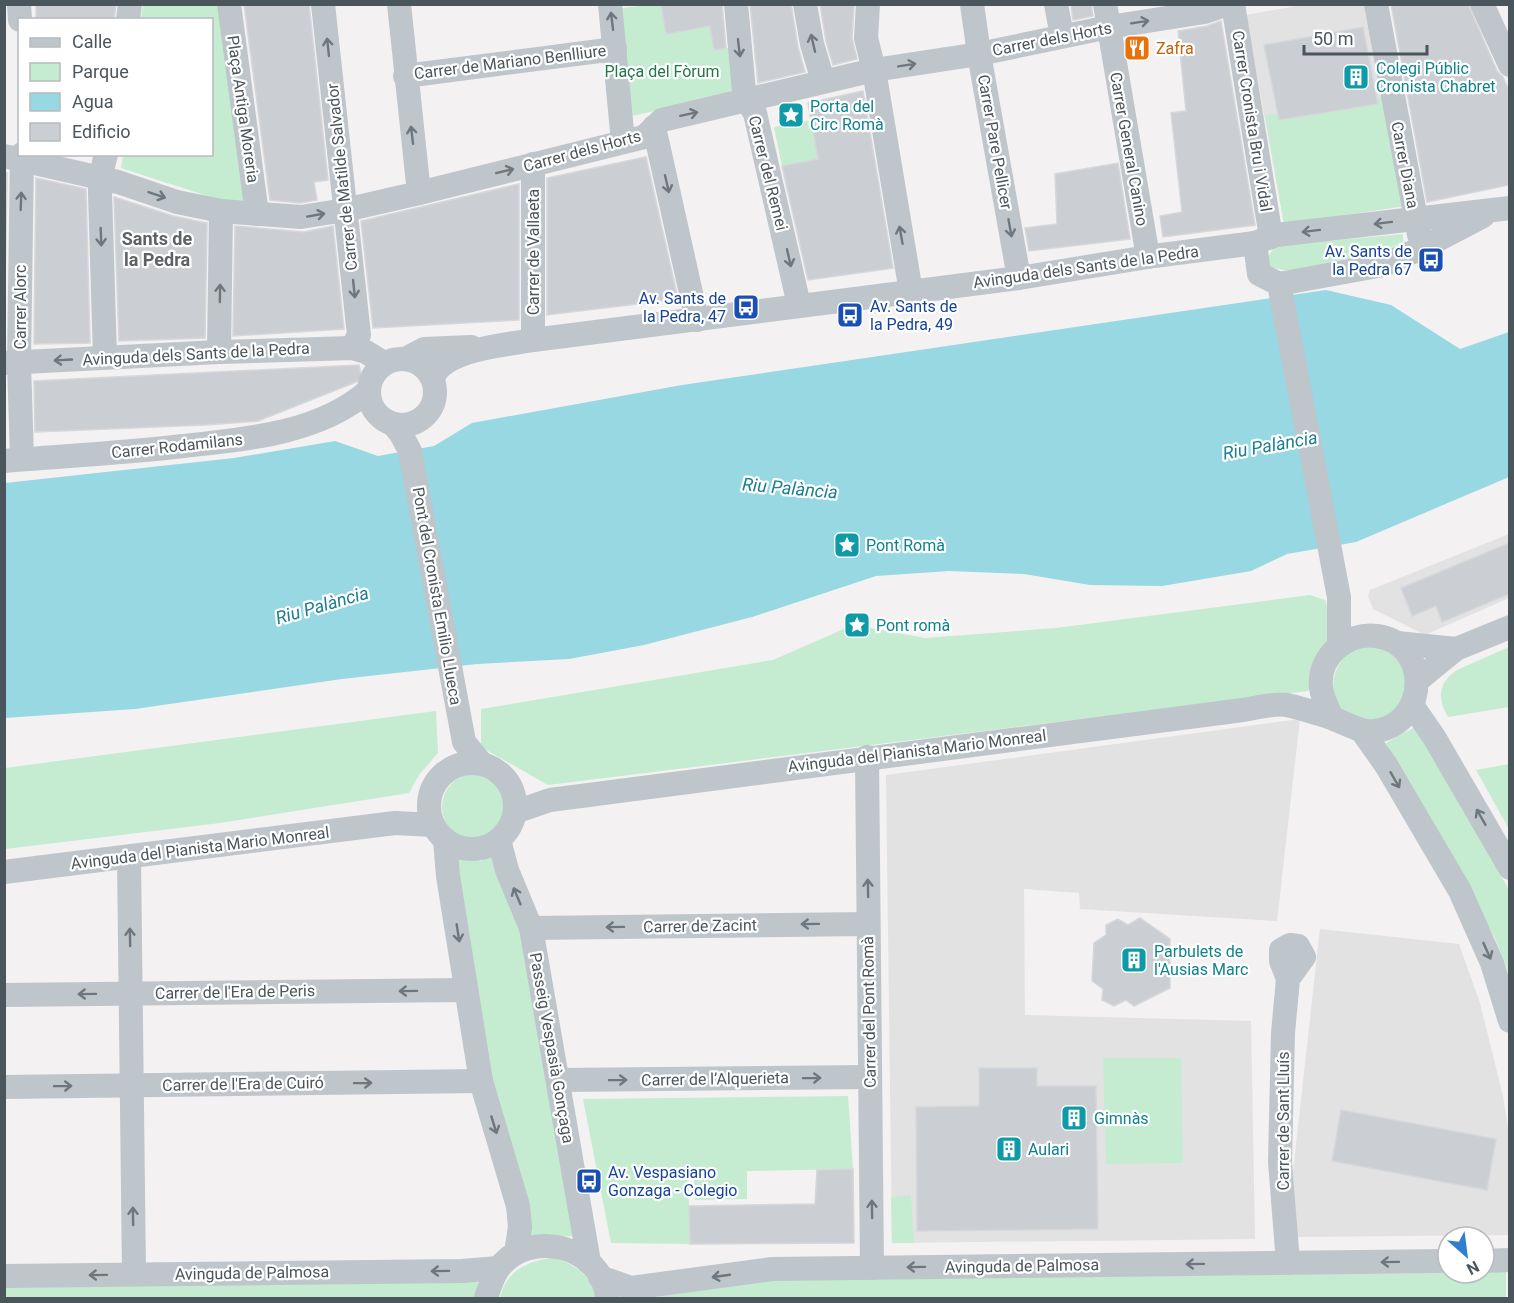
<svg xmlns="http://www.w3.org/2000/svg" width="1514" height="1303" viewBox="0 0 1514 1303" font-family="Roboto,sans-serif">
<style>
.education{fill:#e3e2e2}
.green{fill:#c5ebd1}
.water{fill:#97d8e2}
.building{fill:#cbced2;stroke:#d5d7db;stroke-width:1.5}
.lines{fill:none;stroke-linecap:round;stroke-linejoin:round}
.minor{stroke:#bec5cb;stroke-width:24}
.oneway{stroke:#6e777d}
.labels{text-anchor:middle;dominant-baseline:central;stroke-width:4.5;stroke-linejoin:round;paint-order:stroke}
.street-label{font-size:16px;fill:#4b555c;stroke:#fff}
.food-label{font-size:16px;fill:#c56008;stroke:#fff;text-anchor:start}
.culture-label{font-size:16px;fill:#0d838f;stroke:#fff;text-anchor:start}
.park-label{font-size:16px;fill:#227647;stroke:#fff}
.transit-label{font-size:16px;fill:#164399;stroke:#fff;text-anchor:end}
.neighbourhood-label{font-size:18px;font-weight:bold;fill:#5e6165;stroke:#fff}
.water-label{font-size:18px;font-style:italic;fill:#1c7e8e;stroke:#fff}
</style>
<rect width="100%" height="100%" fill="#f3f1f1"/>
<g class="education">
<path d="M 1302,5 L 1370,5 L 1405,206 L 1284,224 L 1246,15 Z"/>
<path d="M 1509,534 L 1509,598 L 1425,635 L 1373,609 L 1368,596 L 1370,590 Z"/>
<path d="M 1300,719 L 1277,921 L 1080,909 L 1079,893 L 1024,889 L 1025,1015 L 1251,1021 L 1255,1239 L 892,1243 L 886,775 Z"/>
<path d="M 1320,929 L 1459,944 L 1480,1003 L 1503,1096 L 1509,1135 L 1509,1235 L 1297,1237 L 1293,1171 Z"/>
</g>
<g class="green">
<path d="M 143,5 L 221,5 L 246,200 L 223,201 L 121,168 L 123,155 L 212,154 L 212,20 L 141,19 Z"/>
<path d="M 648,5 L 661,5 L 710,21 L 714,50 L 736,47 L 738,93 L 631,116 L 615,9 Z"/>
<path d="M 1328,87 L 1333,112 L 1378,104 L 1377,98 L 1386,97 L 1405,206 L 1284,224 L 1265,115 L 1278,113 Z"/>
<path d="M 811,120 L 819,161 L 782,166 L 774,127 Z"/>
<path d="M 1403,234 L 1403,242 L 1379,253 L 1288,271 L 1270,267 L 1268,257 L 1275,246 Z"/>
<path d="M 1310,595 L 1325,600 L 1339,645 L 1308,691 L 548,785 L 481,747 L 481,709 L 773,660 L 846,628 L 865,627 L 925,638 L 1056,628 Z"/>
<path d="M 1372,646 L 1385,648 L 1406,664 L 1408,702 L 1376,724 C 1367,720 1348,716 1341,709 C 1327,693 1333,665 1349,653 C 1357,648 1364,647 1372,646 Z"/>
<path d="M 1509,647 L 1509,707 L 1448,717 C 1437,698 1438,683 1457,670 Z"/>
<path d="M 436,711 L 438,753 L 419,775 L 409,793 L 220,823 L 5,849 L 5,768 Z"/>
<path d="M 1415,727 L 1509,890 L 1509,973 L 1494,936 L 1386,743 Z"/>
<path d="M 1509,764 L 1510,764 L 1509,829 L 1476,770 Z"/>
<circle cx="475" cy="807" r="33"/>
<path d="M 456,854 L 481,861 L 494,854 L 525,931 L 578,1236 L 527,1237 L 491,1075 Z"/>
<path d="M 1103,1058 L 1181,1058 L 1183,1163 L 1106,1164 Z"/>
<path d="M 848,1096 L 853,1169 L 747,1171 L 747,1199 L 695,1200 L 694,1172 L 688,1172 L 690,1244 L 611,1243 L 583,1099 Z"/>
<path d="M 911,1195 L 914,1243 L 892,1243 L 891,1197 Z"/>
<path d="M 553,1258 C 577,1265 589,1274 597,1298 L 500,1298 C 505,1272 528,1260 553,1258 Z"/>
<path d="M 1484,1268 L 1506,1268 L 1506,1298 L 620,1298 L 620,1294 L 649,1298 L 788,1276 L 1484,1273 Z"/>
<path d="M 478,1281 L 476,1298 L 5,1298 L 4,1287 Z"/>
</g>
<path class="water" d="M 1326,290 L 1391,305 L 1460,349 L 1509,332 L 1509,477 L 1356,542 L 1287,554 L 1251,571 L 1162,586 L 1090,585 L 1024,574 L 949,571 L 876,576 L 752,617 L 644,645 L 569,659 L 477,664 L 342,679 L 135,709 L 5,718 L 5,483 L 234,458 L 335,441 L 378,456 L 434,446 L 472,423 L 682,385 Z"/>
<g class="building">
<path d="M 36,4 L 116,4 L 114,20 L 36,20 Z"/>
<path d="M 244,4 L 309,4 L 328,180 L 314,182 L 317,200 L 300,203 L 270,200 Z"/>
<path d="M 661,4 L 722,4 L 726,48 L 714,50 L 710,26 L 666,34 Z"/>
<path d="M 750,4 L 791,4 L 798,47 L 805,72 L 758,83 Z"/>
<path d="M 820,4 L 854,5 L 852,38 L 857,59 L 833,65 L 826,41 Z"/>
<path d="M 1071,4 L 1091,4 L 1093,16 L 1073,20 Z"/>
<path d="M 1391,4 L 1468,4 L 1497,71 L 1503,77 L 1509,91 L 1509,185 L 1427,202 Z"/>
<path d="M 1221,21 L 1255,225 L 1163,237 L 1160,216 L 1182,212 L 1171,113 L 1186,111 L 1178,31 L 1207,26 Z"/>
<path d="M 1363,27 L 1378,104 L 1279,120 L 1264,45 Z"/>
<path d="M 863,91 L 893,268 L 808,280 L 782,166 L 818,159 L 808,103 Z"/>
<path d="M 646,157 L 678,299 L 547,315 L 547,178 Z"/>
<path d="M 1118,163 L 1130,239 L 1029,251 L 1025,228 L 1057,224 L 1055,174 Z"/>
<path d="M 4,173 L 7,173 L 4,345 Z"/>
<path d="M 36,178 L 86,189 L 90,343 L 34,344 Z"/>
<path d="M 519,184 L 519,320 L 373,328 L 361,221 Z"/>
<path d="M 114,197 L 173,216 L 207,223 L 205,338 L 119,341 Z"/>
<path d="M 235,226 L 304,232 L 333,226 L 344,329 L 233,336 Z"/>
<path d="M 359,365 L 362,379 L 356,382 L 258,421 L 205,425 L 35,432 L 34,381 Z"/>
<path d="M 1509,543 L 1509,594 L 1442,622 L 1436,606 L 1412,616 L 1401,588 Z"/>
<path d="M 1140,918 L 1170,939 L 1170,988 L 1134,1006 L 1126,1000 L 1114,1006 L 1102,1000 L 1103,989 L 1092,981 L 1094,943 L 1106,935 L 1106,925 L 1118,919 L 1128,925 Z"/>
<path d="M 979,1068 L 1037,1068 L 1037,1086 L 1096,1086 L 1098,1229 L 917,1231 L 916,1107 L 979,1106 Z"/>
<path d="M 1341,1110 L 1496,1139 L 1487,1190 L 1332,1161 Z"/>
<path d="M 853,1169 L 854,1243 L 690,1244 L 689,1206 L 815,1204 L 817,1170 Z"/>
</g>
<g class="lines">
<g class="minor">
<path d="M 19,4 L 20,20"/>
<path d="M 229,4 L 257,214"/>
<path d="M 323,4 L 359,335 L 352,348"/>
<path d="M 399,4 L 419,193"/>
<path d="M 610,4 L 623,142"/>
<path d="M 736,4 L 744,91 L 747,101 L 755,113 L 799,305"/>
<path d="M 805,4 L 812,44 L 823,81"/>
<path d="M 868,4 L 866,38 L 874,70 L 911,292"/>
<path d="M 972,4 L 979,54 L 1019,278"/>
<path d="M 1056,4 L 1062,36"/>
<path d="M 1105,4 L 1148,257"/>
<path d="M 1233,4 L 1271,237"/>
<path d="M 1376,4 L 1419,235"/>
<path d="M 1482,4 L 1510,65"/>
<path d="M 128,20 L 130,4"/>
<path d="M 405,76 L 615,49"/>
<path d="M 654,127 L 697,320"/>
<path d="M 4,156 L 118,182 L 177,202 L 221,211 L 301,217 L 345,210 L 419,193 L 644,137 L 662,120 L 874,70 L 979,54 L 1109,27 L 1205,12 L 1228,4"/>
<path d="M 533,164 L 533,340"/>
<path d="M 1255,243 L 1259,274 L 1279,284 L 1383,265 L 1422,248 L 1483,216"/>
<path d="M 1279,284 L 1339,597 L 1339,645"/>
<path d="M 219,352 L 221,211"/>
<path d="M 105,357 L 100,193 L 100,179 L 106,154"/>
<path d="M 407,358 L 424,349 L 471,347"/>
<circle cx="402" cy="392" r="33"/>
<path d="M 4,363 L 219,352 L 352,348 L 366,352 L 384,363"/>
<path d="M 433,378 C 443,349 507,345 533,340 L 1019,278 L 1154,256 L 1255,243 L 1276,235 L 1510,208"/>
<path d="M 393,424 L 401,434 L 410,451 L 464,742 L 482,764"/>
<path d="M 22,459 L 19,363 L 22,154"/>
<path d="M 4,461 C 64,456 123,453 183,446 C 246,439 318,434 368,391"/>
<path d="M 1397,643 L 1456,649"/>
<path d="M 1418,680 L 1456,649 L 1510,627"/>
<path d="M 1412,705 L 1434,737 L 1510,868"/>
<path d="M 1362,731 L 1386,765 L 1460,891 L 1492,963 L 1510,1021"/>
<path d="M 867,757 L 872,1268"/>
<circle cx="472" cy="806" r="43"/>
<path d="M 515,812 L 550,800 C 781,769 1012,738 1243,710 C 1256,708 1273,703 1287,705 C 1301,708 1315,713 1329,717 C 1347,723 1361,735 1381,730 C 1430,717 1428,643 1377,636 C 1347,632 1318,656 1321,687 C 1322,699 1328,708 1332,718"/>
<path d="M 445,840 L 448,876 L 481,1081 L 518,1206 L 520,1227 L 516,1253"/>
<path d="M 499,840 L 507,870 L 531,928 L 589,1262"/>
<path d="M 129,857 L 134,1274"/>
<path d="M 4,872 L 395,823 L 433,825"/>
<path d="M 531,928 L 868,924"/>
<path d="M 4,995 L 466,990"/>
<path d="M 559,1080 L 870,1077"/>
<path d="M 4,1087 L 481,1081"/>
<path d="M 1484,1261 L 1510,1260"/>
<path d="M 1288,1263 L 1280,1162 L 1283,1033 L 1288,979 L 1304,957 L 1298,946 L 1290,945 L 1281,950 L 1281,961 L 1288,979"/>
<path d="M 4,1276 L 462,1271 L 498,1268"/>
<path d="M 600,1277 L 631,1288 L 772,1269 L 1448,1261"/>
<path d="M 486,1298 C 489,1288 492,1278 498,1269 C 529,1227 603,1246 607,1298"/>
</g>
</g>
<defs><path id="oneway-shaft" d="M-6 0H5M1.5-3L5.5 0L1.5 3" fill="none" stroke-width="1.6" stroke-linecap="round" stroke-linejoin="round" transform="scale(1.5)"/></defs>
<g class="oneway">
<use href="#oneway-shaft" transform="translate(612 21) rotate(-97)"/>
<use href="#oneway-shaft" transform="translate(1140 22) rotate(-9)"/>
<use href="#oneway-shaft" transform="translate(813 43) rotate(-103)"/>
<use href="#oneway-shaft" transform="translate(328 47) rotate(-96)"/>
<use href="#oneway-shaft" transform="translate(739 48) rotate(83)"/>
<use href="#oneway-shaft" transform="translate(907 65) rotate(-9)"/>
<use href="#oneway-shaft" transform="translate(689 114) rotate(-12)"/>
<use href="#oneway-shaft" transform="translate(412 135) rotate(-97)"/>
<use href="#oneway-shaft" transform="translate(505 171) rotate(-14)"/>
<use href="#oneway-shaft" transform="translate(667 184) rotate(77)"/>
<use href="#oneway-shaft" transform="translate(157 195) rotate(19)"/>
<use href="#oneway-shaft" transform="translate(21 201) rotate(-88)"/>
<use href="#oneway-shaft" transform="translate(316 215) rotate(-10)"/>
<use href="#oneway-shaft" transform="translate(1383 223) rotate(173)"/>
<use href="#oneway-shaft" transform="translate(1010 228) rotate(80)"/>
<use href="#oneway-shaft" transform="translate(1311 231) rotate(173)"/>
<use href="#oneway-shaft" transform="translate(901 235) rotate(-100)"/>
<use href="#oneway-shaft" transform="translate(101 237) rotate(88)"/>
<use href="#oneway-shaft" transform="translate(789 258) rotate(77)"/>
<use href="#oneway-shaft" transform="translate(354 289) rotate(84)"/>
<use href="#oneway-shaft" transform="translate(220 293) rotate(-89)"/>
<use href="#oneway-shaft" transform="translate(63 360) rotate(177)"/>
<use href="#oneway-shaft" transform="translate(1395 780) rotate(60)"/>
<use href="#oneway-shaft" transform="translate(1481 817) rotate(-120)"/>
<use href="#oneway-shaft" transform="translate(868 888) rotate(-91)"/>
<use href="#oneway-shaft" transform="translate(517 896) rotate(-113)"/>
<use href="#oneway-shaft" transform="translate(810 924) rotate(179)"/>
<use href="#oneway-shaft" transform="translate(615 927) rotate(179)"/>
<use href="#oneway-shaft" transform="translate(458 933) rotate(81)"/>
<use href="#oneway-shaft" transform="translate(130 937) rotate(-91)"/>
<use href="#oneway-shaft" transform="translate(1487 951) rotate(66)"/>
<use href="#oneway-shaft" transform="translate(408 991) rotate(179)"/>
<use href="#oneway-shaft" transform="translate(87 994) rotate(179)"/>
<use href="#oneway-shaft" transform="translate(812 1078) rotate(-1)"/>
<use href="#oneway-shaft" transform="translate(618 1080) rotate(-1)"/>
<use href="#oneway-shaft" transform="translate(363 1083) rotate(-1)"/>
<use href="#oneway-shaft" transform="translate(63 1086) rotate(-1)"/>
<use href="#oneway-shaft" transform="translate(494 1125) rotate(73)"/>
<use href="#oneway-shaft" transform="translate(872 1209) rotate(-91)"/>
<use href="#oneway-shaft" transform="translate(133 1216) rotate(-91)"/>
<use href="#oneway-shaft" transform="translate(1390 1262) rotate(179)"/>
<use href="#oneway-shaft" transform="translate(1195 1264) rotate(179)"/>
<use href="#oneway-shaft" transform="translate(916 1267) rotate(179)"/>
<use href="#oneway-shaft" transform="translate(440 1271) rotate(179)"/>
<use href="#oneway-shaft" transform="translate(98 1275) rotate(179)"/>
<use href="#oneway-shaft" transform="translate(721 1276) rotate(172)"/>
</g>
<defs>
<symbol id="restaurant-square" viewBox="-11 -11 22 22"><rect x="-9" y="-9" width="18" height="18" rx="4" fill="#e8710a" stroke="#fff"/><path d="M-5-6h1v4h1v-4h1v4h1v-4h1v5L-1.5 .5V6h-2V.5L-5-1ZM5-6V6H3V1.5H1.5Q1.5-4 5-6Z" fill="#fff"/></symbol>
<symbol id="building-square" viewBox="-11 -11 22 22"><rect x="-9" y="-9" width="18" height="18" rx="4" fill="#0f9aa8" stroke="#fff"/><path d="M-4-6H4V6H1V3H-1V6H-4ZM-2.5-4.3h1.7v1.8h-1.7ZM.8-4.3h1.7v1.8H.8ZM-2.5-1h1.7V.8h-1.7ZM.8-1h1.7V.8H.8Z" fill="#fff"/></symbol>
<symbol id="sight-square" viewBox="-11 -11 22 22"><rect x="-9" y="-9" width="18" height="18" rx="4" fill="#0f9aa8" stroke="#fff"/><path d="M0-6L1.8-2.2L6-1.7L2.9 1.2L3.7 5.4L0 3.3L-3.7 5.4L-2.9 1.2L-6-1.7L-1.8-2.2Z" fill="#fff"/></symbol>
<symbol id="bus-square" viewBox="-11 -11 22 22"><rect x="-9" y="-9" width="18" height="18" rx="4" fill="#1a4fb4" stroke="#fff"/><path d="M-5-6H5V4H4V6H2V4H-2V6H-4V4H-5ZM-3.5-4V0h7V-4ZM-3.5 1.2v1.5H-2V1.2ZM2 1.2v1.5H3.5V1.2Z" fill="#fff"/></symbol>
</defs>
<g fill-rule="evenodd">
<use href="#restaurant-square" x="1122" y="33" width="30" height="30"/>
<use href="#building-square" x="1341" y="62" width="30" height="30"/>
<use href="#sight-square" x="776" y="100" width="30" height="30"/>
<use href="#bus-square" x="1416" y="245" width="30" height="30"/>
<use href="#bus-square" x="731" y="292" width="30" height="30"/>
<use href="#bus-square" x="835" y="300" width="30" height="30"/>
<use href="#sight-square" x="832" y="530" width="30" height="30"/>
<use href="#sight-square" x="842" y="610" width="30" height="30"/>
<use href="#building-square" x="1119" y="945" width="30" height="30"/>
<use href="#building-square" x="1059" y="1103" width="30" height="30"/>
<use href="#building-square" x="994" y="1134" width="30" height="30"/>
<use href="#bus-square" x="574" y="1166" width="30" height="30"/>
</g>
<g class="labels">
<g class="street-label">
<text transform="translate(1052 39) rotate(-11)">Carrer dels Horts</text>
<text transform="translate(510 62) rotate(-7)">Carrer de Mariano Benlliure</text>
<text transform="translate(243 109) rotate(82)">Plaça Antiga Moreria</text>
<text transform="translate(1252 121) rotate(81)">Carrer Cronista Bru i Vidal</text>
<text transform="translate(995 142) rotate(80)">Carrer Pare Pellicer</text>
<text transform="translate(1129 149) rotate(80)">Carrer General Canino</text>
<text transform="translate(582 151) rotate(-15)">Carrer dels Horts</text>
<text transform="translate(1405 165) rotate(79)">Carrer Diana</text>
<text transform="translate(768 173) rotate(76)">Carrer del Remei</text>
<text transform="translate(342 177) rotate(-96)">Carrer de Matilde Salvador</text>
<text transform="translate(533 252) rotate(-90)">Carrer de Vallaeta</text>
<text transform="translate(1086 267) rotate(-8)">Avinguda dels Sants de la Pedra</text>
<text transform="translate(20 307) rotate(-90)">Carrer Alorc</text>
<text transform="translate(196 354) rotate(-3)">Avinguda dels Sants de la Pedra</text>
<text transform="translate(177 446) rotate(-6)">Carrer Rodamilans</text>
<text transform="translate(437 596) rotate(80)">Pont del Cronista Emilio Llueca</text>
<text transform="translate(917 751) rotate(-7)">Avinguda del Pianista Mario Monreal</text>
<text transform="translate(200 848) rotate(-7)">Avinguda del Pianista Mario Monreal</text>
<text transform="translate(700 926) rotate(-1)">Carrer de Zacint</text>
<text transform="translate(235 992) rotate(-1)">Carrer de l'Era de Peris</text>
<text transform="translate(869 1012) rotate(-91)">Carrer del Pont Romà</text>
<text transform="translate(552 1048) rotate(80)">Passeig Vespasià Gonçaga</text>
<text transform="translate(715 1079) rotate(-1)">Carrer de l’Alquerieta</text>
<text transform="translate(243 1084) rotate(-1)">Carrer de l'Era de Cuiró</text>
<text transform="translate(1283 1121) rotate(-90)">Carrer de Sant Lluís</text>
<text transform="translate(1022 1266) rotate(-1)">Avinguda de Palmosa</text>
<text transform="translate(252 1273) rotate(-1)">Avinguda de Palmosa</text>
</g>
<g class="food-label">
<text x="1156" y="48">Zafra</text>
</g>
<g class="culture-label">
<text x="1376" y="68">Colegi Públic<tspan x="1376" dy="18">Cronista Chabret</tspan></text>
<text x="810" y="106">Porta del<tspan x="810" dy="18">Circ Romà</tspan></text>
<text x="866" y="545">Pont Romà</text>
<text x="876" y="625">Pont romà</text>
<text x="1154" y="951">Parbulets de<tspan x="1154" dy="18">l'Ausias Marc</tspan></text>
<text x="1094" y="1118">Gimnàs</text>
<text x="1028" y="1149">Aulari</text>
</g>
<g class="park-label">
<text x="662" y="71">Plaça del Fòrum</text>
</g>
<g class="transit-label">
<text x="1412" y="251">Av. Sants de<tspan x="1412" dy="18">la Pedra 67</tspan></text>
<text x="726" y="298">Av. Sants de<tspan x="726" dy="18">la Pedra, 47</tspan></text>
<text x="870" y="306" text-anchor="start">Av. Sants de<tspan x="870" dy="18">la Pedra, 49</tspan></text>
<text x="608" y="1172" text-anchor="start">Av. Vespasiano<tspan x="608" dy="18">Gonzaga - Colegio</tspan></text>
</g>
<g class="neighbourhood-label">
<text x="157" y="238">Sants de<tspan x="157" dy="21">la Pedra</tspan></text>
</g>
<g class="water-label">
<text transform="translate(1270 445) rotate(-10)">Riu Palància</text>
<text transform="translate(790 488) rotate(5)">Riu Palància</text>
<text transform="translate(322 605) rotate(-16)">Riu Palància</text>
</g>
</g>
<rect width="1514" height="1303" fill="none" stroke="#4b555c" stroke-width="12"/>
<rect x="18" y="18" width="195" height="138" fill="#ffffff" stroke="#b7bbbe" stroke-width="1.5"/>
<rect x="30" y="38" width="30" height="9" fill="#bec5cb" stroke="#b7bbbe" stroke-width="1.5"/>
<text x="72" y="48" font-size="18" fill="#4b555c">Calle</text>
<rect x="30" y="63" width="30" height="18" fill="#c5ebd1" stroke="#b7bbbe" stroke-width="1.5"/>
<text x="72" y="78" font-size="18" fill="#4b555c">Parque</text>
<rect x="30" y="93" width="30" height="18" fill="#97d8e2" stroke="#b7bbbe" stroke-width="1.5"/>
<text x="72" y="108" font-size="18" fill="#4b555c">Agua</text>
<rect x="30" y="123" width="30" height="18" fill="#cbced2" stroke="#b7bbbe" stroke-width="1.5"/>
<text x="72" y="138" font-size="18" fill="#4b555c">Edificio</text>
<g transform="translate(1466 1255) rotate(152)"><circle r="28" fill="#ffffff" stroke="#b7bbbe" stroke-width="1.5"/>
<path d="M0-4.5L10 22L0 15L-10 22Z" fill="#2e7fcf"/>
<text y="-9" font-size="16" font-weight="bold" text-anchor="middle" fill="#4b555c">N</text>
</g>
<path d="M1304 45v9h123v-9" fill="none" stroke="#4b555c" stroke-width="3"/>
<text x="1313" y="45" font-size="18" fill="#4b555c" stroke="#ffffff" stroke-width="4.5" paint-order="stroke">50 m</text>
</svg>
